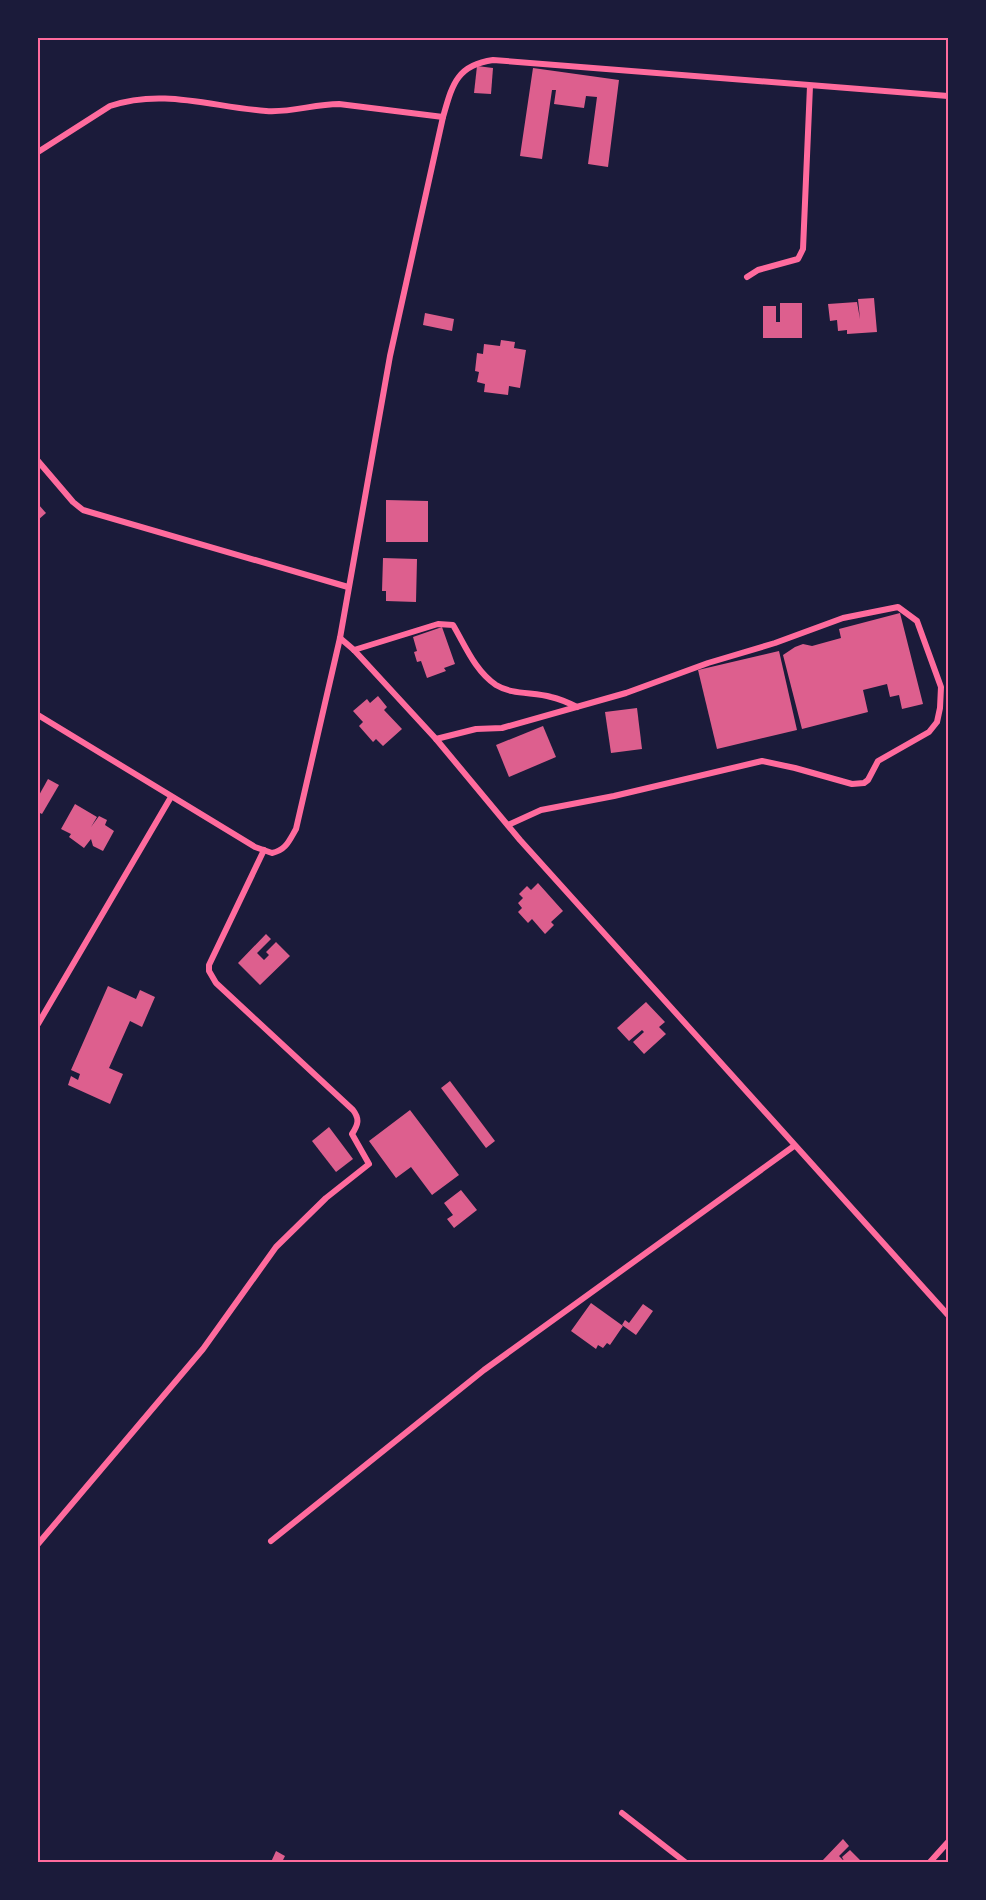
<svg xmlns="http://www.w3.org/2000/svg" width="986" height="1900" viewBox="0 0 986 1900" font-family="'Source Sans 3',sans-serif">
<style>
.building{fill:#dd5f8e}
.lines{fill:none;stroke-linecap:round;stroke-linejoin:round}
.minor{stroke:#ff6b9d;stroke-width:6}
.neatline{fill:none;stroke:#ff6b9d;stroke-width:2}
</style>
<rect width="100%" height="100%" fill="#1b1b3a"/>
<g class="building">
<path d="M 477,66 L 493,68 L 491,94 L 474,93 Z"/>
<path d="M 533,68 L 619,80 L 608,167 L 588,164 L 597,97 L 586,96 L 584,108 L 554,104 L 556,90 L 552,90 L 542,159 L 520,156 Z"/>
<path d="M 874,298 L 877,332 L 847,334 L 847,330 L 838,331 L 837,320 L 830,321 L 828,304 L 857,302 L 860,319 L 858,299 Z"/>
<path d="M 780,303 L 802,303 L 802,338 L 763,338 L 763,306 L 776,306 L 776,322 L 780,322 Z"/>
<path d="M 425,313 L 454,319 L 452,331 L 423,325 Z"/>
<path d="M 501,340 L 515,342 L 514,348 L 526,350 L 520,388 L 509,386 L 508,395 L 484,392 L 485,384 L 477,382 L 479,372 L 475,371 L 477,353 L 483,354 L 484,344 L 500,346 Z"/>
<path d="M 386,500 L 428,501 L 428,542 L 386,542 Z"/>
<path d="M 38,504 L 46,513 L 38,520 Z"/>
<path d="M 383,558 L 417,559 L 416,602 L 386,601 L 386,591 L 382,591 Z"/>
<path d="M 900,613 L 923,704 L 902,709 L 899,695 L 890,697 L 887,684 L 863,690 L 868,712 L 802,729 L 783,655 L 795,647 L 803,644 L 812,646 L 841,638 L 839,629 Z"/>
<path d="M 442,627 L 455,664 L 444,668 L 446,671 L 427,678 L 421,661 L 417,662 L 414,652 L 417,651 L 413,637 Z"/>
<path d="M 779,651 L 797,730 L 717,749 L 698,670 Z"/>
<path d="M 378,696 L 387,707 L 384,710 L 402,729 L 383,746 L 376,739 L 373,742 L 359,726 L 363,722 L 353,711 L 367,699 L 370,703 Z"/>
<path d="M 637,708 L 642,749 L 611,753 L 605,712 Z"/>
<path d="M 543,726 L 556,757 L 509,777 L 496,745 Z"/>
<path d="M 48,779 L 59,785 L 42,814 L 38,812 L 38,797 Z"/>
<path d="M 75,804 L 97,817 L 91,827 L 99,816 L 107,820 L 105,825 L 114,831 L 103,851 L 93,846 L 91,839 L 84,848 L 69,837 L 71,834 L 61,829 Z"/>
<path d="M 538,883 L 563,911 L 551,922 L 554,925 L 545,934 L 532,919 L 528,923 L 518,912 L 522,908 L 518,903 L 523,898 L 519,894 L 527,886 L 531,890 Z"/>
<path d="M 266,934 L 271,939 L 257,953 L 264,960 L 269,955 L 266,952 L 276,942 L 290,956 L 260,985 L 238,963 Z"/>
<path d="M 108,986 L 136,999 L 140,990 L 155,997 L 142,1027 L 130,1021 L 109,1068 L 123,1074 L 110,1104 L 68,1085 L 71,1076 L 78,1080 L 80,1074 L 71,1070 Z"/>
<path d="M 646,1002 L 665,1022 L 659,1027 L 666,1034 L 644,1054 L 633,1042 L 644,1032 L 642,1030 L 629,1041 L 617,1028 Z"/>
<path d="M 450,1081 L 495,1141 L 486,1148 L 441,1088 Z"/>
<path d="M 410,1110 L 459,1175 L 432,1195 L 411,1167 L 396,1178 L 369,1141 Z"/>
<path d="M 329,1127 L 353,1159 L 336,1172 L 312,1141 Z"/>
<path d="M 461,1190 L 477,1210 L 454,1228 L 447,1219 L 453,1215 L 444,1203 Z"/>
<path d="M 591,1303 L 623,1326 L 610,1345 L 607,1343 L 603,1348 L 598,1345 L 596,1349 L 571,1331 Z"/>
<path d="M 643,1304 L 653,1311 L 636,1335 L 622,1325 L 625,1320 L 629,1323 Z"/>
<path d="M 843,1839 L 849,1846 L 839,1856 L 844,1861 L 842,1857 L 850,1850 L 862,1862 L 823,1862 L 822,1861 Z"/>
<path d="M 276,1851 L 285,1856 L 282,1862 L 271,1862 Z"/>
</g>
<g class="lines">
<g class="minor">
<path d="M 38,152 L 110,106 C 163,88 212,107 266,111 C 291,113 314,104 339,104 L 443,117"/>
<path d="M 747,277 L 758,270 L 798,259 L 803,249 L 810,86"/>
<path d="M 38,461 L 73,502 L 83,510 L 348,587"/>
<path d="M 340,638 L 354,650 L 436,739 L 520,840 L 948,1315"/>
<path d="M 354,650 L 438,624 L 453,625 C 465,645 475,671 496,685 C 512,695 534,692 551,697 C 560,699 569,703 577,707"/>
<path d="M 38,715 L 255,847 L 272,853 C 286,850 289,841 296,829 L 340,638 L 390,356 L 443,117 C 452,86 456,65 493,60 L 948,96"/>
<path d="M 436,739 L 476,729 L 502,728 L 626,693 L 708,663 L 775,643 L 843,618 L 898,607 L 917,621 L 941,687 L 940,708 L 937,722 L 929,732 L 878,761 L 868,780 L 864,783 L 852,784 L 795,768 L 762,761 L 614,796 L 541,810 L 508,825"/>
<path d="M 38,1024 L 171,797"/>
<path d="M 271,1541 L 484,1370 L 794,1146"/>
<path d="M 38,1544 L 203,1349 L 276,1247 L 326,1198 L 369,1164 L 352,1134 C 358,1125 360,1119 353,1110 L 216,983 L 209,971 L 209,965 L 264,850"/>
<path d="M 622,1813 L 685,1862"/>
<path d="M 930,1862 L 948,1842"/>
</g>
</g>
<rect width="986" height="1900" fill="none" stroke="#1b1b3a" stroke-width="78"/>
<rect x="39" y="39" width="908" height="1822" class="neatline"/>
</svg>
